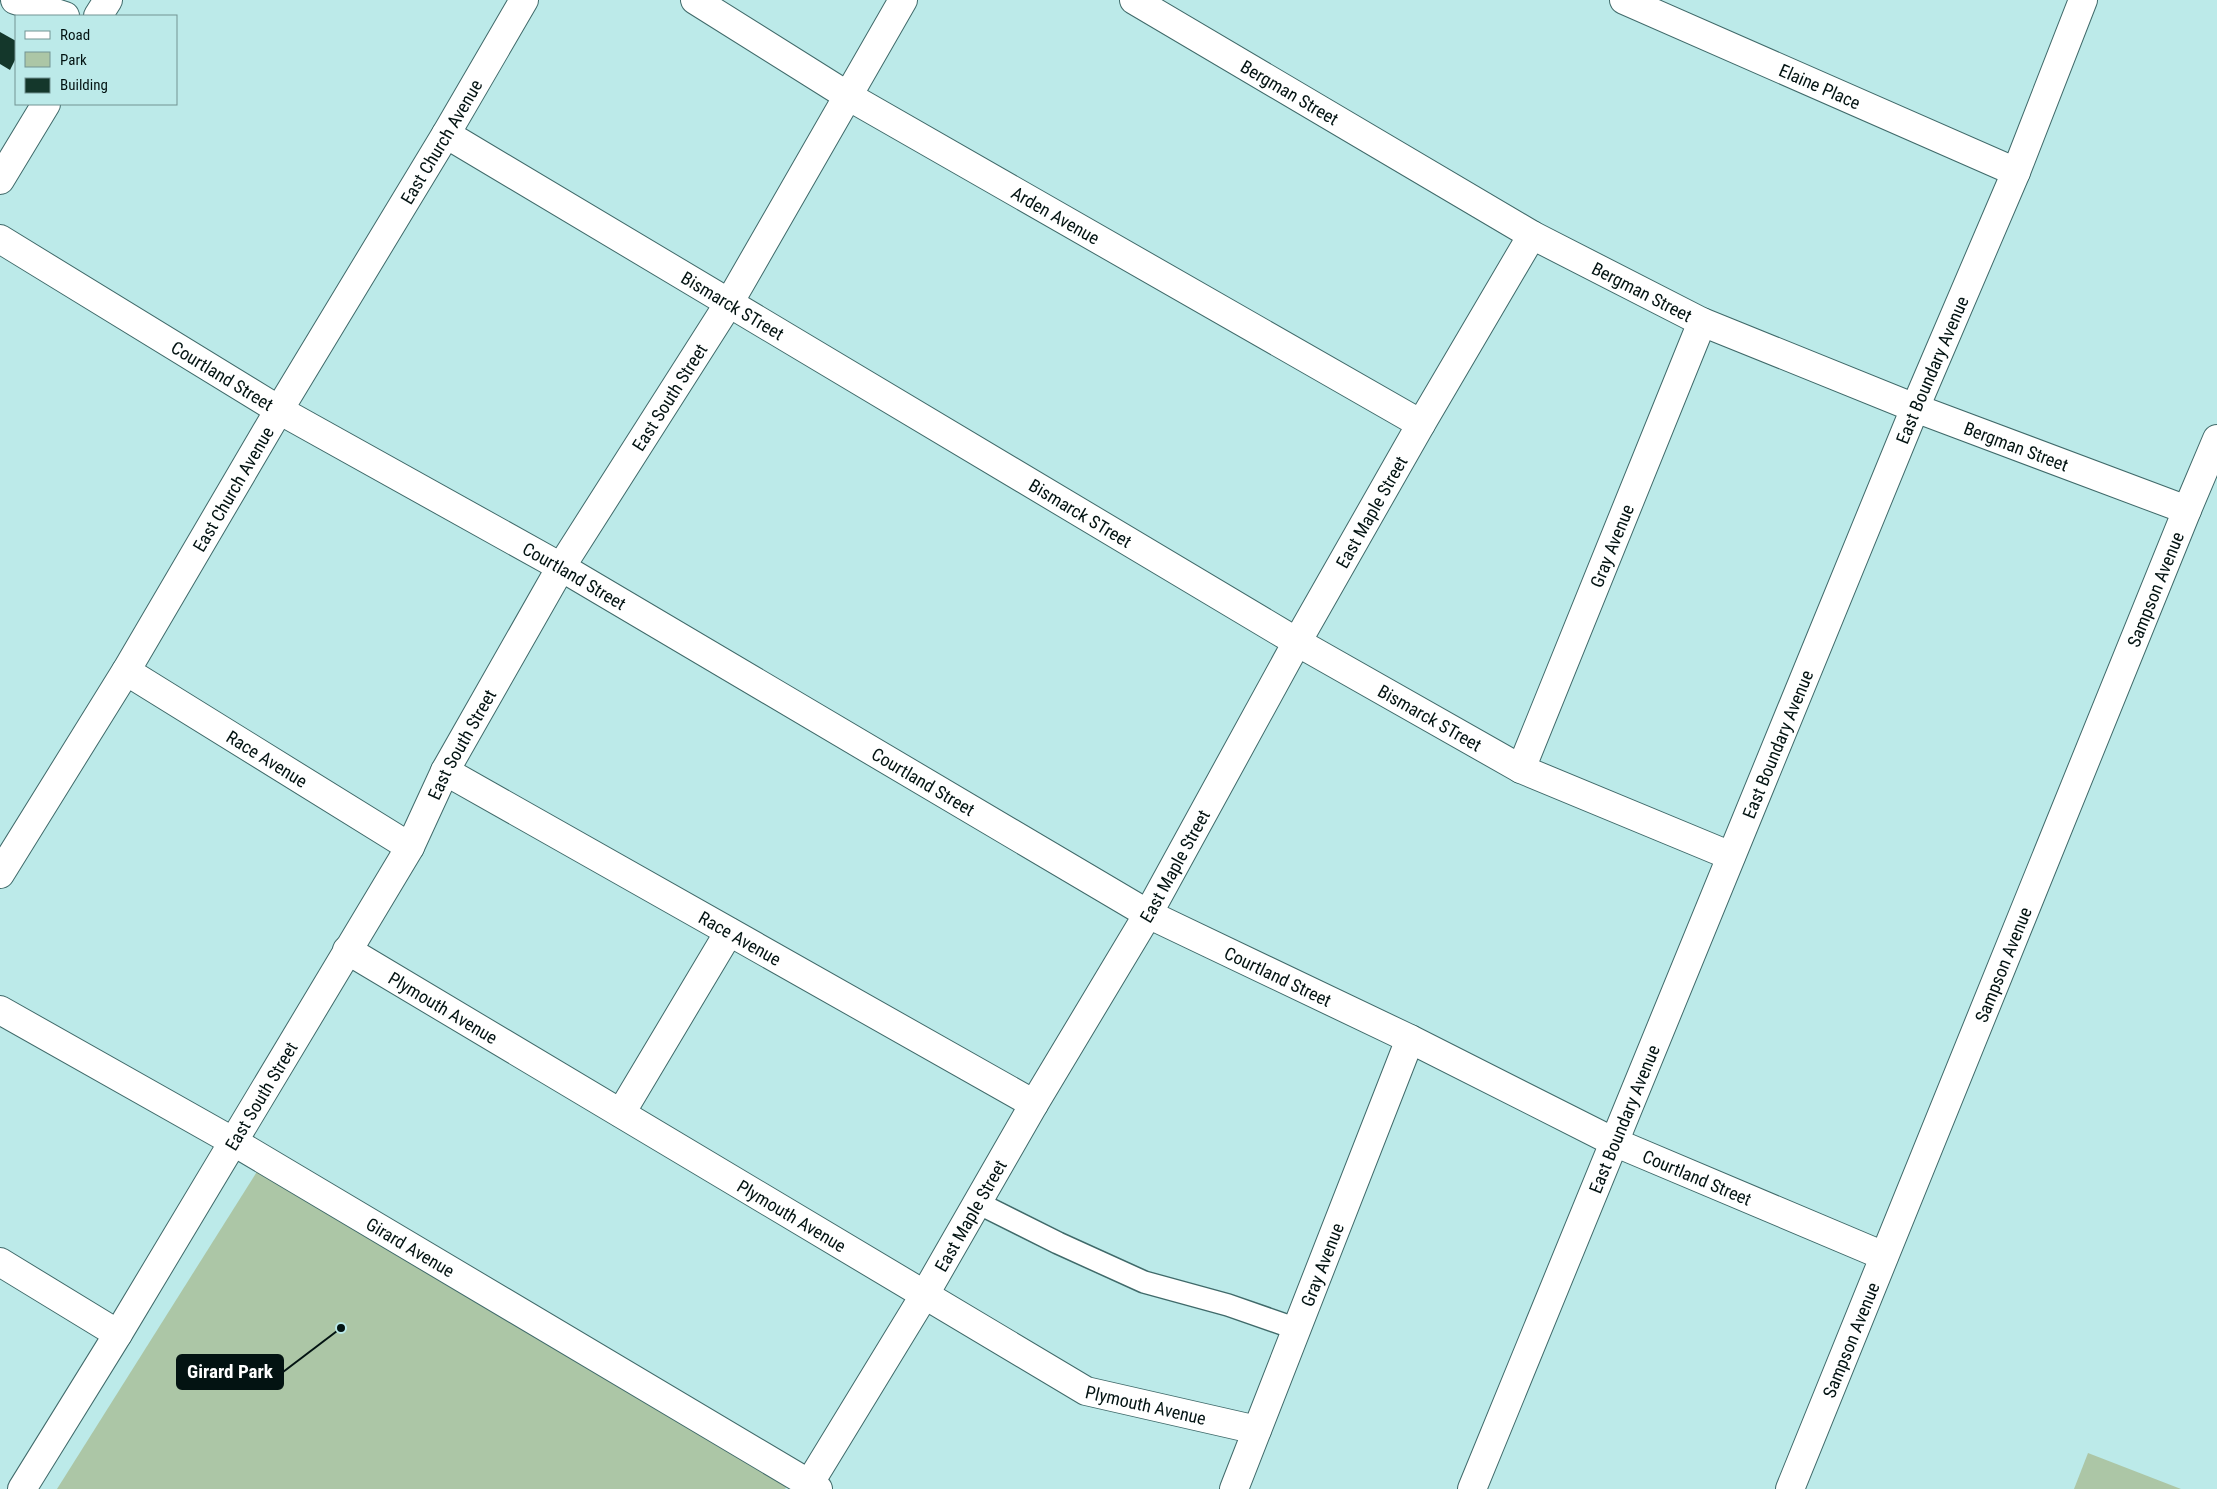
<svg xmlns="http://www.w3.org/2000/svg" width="2217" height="1489" viewBox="0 0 2217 1489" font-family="'Roboto Condensed',sans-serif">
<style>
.green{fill:#acc6a6}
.building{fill:#14372b}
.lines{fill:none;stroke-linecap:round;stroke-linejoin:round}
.service-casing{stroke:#406a6a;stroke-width:24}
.minor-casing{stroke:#406a6a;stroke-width:30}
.tertiary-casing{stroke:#406a6a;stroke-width:30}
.primary-casing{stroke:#406a6a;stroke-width:30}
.service{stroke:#fff;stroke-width:21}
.minor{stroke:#fff;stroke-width:28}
.tertiary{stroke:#fff;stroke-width:28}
.primary{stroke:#fff;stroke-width:28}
.labels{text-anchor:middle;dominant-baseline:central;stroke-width:5;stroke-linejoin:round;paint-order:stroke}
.street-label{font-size:18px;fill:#031312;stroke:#bceae9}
.leader{fill:none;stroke:#031312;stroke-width:2}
.callout-dot{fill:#031312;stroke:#bceae9;stroke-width:2}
.callout{fill:#031312;stroke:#031312;stroke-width:2}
.callout-label{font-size:19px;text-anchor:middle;font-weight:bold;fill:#fff}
</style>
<rect width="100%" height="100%" fill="#bceae9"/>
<g class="green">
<path d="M 258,1170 L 788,1485 L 785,1489 L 57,1489 Z"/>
<path d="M 2088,1453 L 2181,1489 L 2074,1489 Z"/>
</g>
<path class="building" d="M 0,32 L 16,41 L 16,58 L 10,70 L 0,64 Z"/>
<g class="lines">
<defs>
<path id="service" d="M 978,1203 L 1058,1243 L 1144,1282 L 1228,1305 L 1297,1329"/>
<g id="minor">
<path d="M 15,0 L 65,16"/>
<path id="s1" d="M 695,0 L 848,96 L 1421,424"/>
<path id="s2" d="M 1134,0 L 1532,235 L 1702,322 L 1915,408 L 2187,510"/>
<path id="s3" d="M 1624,0 L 2016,172"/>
<path id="s4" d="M 446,134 L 1297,642 L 1521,769 L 1731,856"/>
<path id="s5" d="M 0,239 L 279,410 L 561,567 L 1148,914 L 1410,1039 L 1614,1142 L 1884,1256"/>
<path id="s6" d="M 126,671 L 410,847"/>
<path id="s7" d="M 1521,769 L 1702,322"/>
<path id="s8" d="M 445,771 L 1034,1104"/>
<path id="s9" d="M 0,874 L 126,671 L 279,410 L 446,134 L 524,0"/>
<path id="s10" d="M 347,950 L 1086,1391 L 1257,1430"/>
<path id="s11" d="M 0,1010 L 234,1142 L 818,1489"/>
<path d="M 621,1113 L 729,932"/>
<path d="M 0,1262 L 118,1334"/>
<path id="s12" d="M 22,1489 L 118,1334 L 410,847 L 445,771 L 561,567 L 729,303 L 903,0"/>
<path id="s13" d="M 806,1489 L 925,1294 L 1034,1104 L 1148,914 L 1297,642 L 1421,424 L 1532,235"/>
<path id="s14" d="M 1234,1489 L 1410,1039"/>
<path id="s15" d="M 1790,1489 L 2187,510 L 2217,439"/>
</g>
<g id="tertiary">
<path id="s16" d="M 1472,1489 L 1915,408 L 2016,172 L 2083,0"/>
</g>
<g id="primary">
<path d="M 98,16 L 108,0"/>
<path d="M 0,180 L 46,104"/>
</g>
</defs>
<use href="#service" class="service-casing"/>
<use href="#minor" class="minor-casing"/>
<use href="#tertiary" class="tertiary-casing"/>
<use href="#primary" class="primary-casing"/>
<use href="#service" class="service"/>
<use href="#minor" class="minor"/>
<use href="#tertiary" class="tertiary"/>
<use href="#primary" class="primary"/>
</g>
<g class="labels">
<g class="street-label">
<text stroke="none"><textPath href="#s3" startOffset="214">Elaine Place</textPath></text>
<text stroke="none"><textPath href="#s2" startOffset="181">Bergman Street</textPath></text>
<text stroke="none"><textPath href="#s9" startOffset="855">East Church Avenue</textPath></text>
<text stroke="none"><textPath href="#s1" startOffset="420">Arden Avenue</textPath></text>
<text stroke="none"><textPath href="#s2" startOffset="586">Bergman Street</textPath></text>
<text stroke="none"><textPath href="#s4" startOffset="334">Bismarck STreet</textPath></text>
<text stroke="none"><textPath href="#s16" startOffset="1210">East Boundary Avenue</textPath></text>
<text stroke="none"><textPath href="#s5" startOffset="261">Courtland Street</textPath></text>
<text stroke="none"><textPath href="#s12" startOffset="1270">East South Street</textPath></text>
<text stroke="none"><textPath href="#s2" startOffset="991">Bergman Street</textPath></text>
<text stroke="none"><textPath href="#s9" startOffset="450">East Church Avenue</textPath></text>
<text stroke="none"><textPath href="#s13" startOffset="1129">East Maple Street</textPath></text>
<text stroke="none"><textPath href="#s4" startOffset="739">Bismarck STreet</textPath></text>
<text stroke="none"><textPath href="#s7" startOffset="241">Gray Avenue</textPath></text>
<text stroke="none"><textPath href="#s5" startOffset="666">Courtland Street</textPath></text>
<text stroke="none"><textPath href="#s15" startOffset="971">Sampson Avenue</textPath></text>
<text stroke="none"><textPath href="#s4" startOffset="1144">Bismarck STreet</textPath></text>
<text stroke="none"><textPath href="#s12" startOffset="865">East South Street</textPath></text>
<text stroke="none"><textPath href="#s16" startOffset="805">East Boundary Avenue</textPath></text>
<text stroke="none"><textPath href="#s6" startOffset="166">Race Avenue</textPath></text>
<text stroke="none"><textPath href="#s5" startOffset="1071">Courtland Street</textPath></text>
<text stroke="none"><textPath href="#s13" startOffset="724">East Maple Street</textPath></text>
<text stroke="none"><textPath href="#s8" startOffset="339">Race Avenue</textPath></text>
<text stroke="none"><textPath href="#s15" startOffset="566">Sampson Avenue</textPath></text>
<text stroke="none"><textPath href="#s5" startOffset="1476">Courtland Street</textPath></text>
<text stroke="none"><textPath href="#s10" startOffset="112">Plymouth Avenue</textPath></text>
<text stroke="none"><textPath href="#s12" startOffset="460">East South Street</textPath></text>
<text stroke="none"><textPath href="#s16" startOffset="400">East Boundary Avenue</textPath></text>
<text stroke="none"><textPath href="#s5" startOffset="1941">Courtland Street</textPath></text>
<text stroke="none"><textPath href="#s10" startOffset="518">Plymouth Avenue</textPath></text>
<text stroke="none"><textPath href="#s13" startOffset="319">East Maple Street</textPath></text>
<text stroke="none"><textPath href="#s11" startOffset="474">Girard Avenue</textPath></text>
<text stroke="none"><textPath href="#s14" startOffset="241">Gray Avenue</textPath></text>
<text stroke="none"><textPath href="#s15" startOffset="161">Sampson Avenue</textPath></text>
<text stroke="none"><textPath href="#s10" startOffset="922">Plymouth Avenue</textPath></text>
</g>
</g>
<path class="leader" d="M341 1328L283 1372"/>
<circle class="callout-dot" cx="341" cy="1328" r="5"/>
<rect class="callout" x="177" y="1355" width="106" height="34" rx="5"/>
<g class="callout-label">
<text x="230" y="1378">Girard Park</text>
</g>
<rect x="15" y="15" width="162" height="90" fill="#bceae9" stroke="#729493"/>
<rect x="25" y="31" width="25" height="8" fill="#ffffff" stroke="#729493"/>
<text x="60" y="40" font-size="15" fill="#031312">Road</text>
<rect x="25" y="52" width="25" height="15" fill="#acc6a6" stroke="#729493"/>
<text x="60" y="65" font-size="15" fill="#031312">Park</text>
<rect x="25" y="78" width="25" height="15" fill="#14372b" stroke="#729493"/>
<text x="60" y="90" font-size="15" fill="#031312">Building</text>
</svg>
